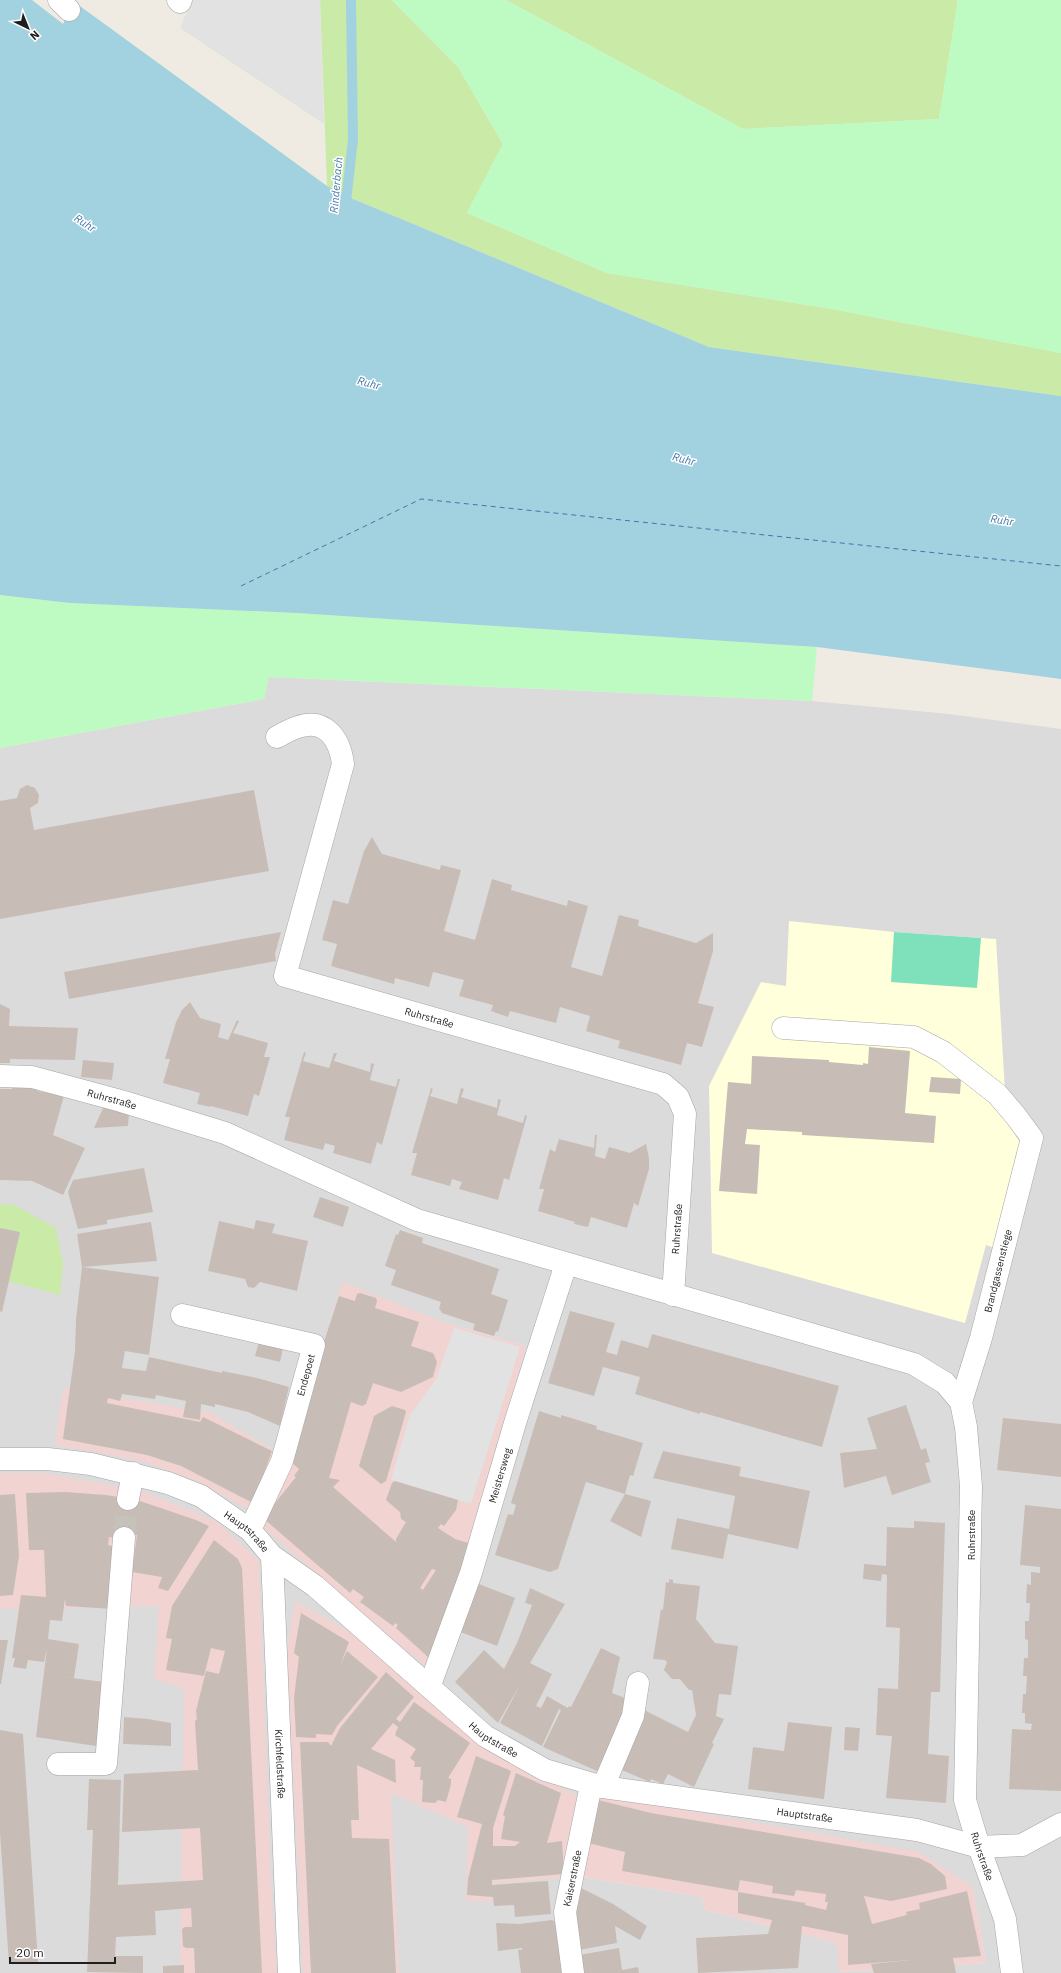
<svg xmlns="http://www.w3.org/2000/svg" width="1061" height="1973" viewBox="0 0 1061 1973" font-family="'IBM Plex Sans',sans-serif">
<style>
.residential{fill:#dcdbdb;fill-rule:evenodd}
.commercial{fill:#f1d3d2}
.education{fill:#ffffdc}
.grass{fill:#c9eba7}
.park{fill:#befbc3}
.pitch{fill:#7ee1bb}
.parking{fill:#e2e2e2}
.water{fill:#a2d1df}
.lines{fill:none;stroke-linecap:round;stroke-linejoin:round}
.stream{stroke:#a2d1df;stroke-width:10}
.ferry{stroke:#4477a9;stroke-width:1;stroke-dasharray:5 4;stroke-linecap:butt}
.building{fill:#c7bdb6;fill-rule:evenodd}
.minor-tunnel{stroke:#c5c2bc;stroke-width:22;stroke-dasharray:22 11;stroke-linecap:butt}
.minor-casing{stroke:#a5a5a5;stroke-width:23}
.minor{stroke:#fff;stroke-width:22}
.labels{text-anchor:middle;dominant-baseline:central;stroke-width:3;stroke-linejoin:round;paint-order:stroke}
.street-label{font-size:10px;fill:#1e1e1e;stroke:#fff}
.water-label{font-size:11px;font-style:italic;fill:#4477a9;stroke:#fff}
</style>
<rect width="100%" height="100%" fill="#efebe3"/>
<path class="residential" d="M 268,677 L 812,701 L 949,714 L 1061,729 L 1061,1973 L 0,1973 L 0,748 L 264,699 ZM 446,1323 L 526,1346 L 287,1465 ZM 583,1877 L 973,1888 L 986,1963 L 840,1972 L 838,1943 L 705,1910 L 702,1897 Z"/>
<g class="commercial">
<path d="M 342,1282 L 446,1323 L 526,1346 L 474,1533 L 426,1667 L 259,1524 L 287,1465 Z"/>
<path d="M 63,1388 L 211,1413 L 278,1453 L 252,1511 L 196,1481 L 142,1461 L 55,1445 Z"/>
<path d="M 0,1473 L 43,1473 L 142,1491 L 216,1521 L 259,1561 L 271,1885 L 277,1973 L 180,1973 L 184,1689 L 154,1679 L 159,1606 L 0,1609 Z"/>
<path d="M 295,1601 L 356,1635 L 479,1745 L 577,1796 L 563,1878 L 494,1883 L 492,1902 L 466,1900 L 468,1827 L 391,1793 L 399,1973 L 303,1973 L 287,1648 Z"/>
<path d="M 599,1795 L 919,1852 L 973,1887 L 986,1963 L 839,1972 L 837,1943 L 705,1910 L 702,1897 L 583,1877 Z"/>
</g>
<path class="education" d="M 789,921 L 894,932 L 996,939 L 1005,1092 L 995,1104 L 1020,1142 L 994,1248 L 986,1245 L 965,1323 L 712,1253 L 709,1086 L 761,982 L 786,986 Z"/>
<g class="grass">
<path d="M 320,0 L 392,0 L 458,67 L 503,144 L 467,213 L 607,273 L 832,309 L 1061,353 L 1061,396 L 709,347 L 346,196 L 327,186 Z"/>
<path d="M 506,0 L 958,0 L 939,119 L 743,129 Z"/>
<path d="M 0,1204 L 14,1205 L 56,1228 L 63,1264 L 60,1295 L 8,1281 L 20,1233 L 0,1228 Z"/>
</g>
<g class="park">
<path d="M 392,0 L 506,0 L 743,129 L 939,119 L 958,0 L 1061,0 L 1061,353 L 832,309 L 607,273 L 467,213 L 503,144 L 458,67 Z"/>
<path d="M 0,595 L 70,603 L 297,613 L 817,647 L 812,701 L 269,677 L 264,699 L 0,748 Z"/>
</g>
<path class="pitch" d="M 894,932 L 981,938 L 977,988 L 891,982 Z"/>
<g class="parking">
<path d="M 192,0 L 320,0 L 324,124 L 180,28 Z"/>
<path d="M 454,1328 L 520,1347 L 471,1504 L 391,1480 L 410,1415 L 436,1379 Z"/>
</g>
<path class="water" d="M 0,0 L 32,0 L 63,24 L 73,1 L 327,186 L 346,196 L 709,347 L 1061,396 L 1061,679 L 817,647 L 297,613 L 70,603 L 0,595 Z"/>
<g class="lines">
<path class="stream" d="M 345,210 L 353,140 L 351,0"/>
<path class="ferry" d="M 241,586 L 421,499 L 1061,566"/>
</g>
<g class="building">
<path d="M 27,785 L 35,788 L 39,795 L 38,803 L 30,808 L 34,830 L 254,790 L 269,871 L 0,919 L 0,801 L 17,798 L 20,789 Z"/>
<path d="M 372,837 L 382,854 L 440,870 L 441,865 L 461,870 L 444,931 L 475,940 L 492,879 L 512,885 L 511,890 L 567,906 L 568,900 L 588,906 L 571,967 L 602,976 L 619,915 L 639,920 L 638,926 L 696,943 L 713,933 L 713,951 L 698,1003 L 714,1007 L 702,1047 L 687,1043 L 681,1065 L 618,1048 L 620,1041 L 586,1031 L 590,1016 L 560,1007 L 556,1023 L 510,1011 L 508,1017 L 491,1011 L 493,1005 L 459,996 L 464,980 L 433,972 L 429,987 L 395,978 L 394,984 L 331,966 L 337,944 L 322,940 L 333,900 L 348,904 L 364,851 Z"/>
<path d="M 281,932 L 275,954 L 276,961 L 69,999 L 64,972 Z"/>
<path d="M 190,1002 L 200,1018 L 221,1024 L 218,1037 L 228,1040 L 237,1020 L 239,1021 L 233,1033 L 268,1043 L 264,1057 L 270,1057 L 259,1096 L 254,1094 L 248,1116 L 211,1106 L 211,1107 L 197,1104 L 200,1093 L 163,1083 L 170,1059 L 165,1059 L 176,1022 L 182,1010 Z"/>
<path d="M 0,1004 L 10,1009 L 9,1026 L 78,1028 L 75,1060 L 10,1059 L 10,1063 L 0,1063 Z"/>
<path d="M 869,1047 L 910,1051 L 905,1113 L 936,1116 L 934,1143 L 802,1135 L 802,1132 L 747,1129 L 745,1144 L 760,1145 L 757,1194 L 719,1191 L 728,1082 L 751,1084 L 752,1056 L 829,1060 L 829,1062 L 863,1065 L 863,1063 L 868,1064 Z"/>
<path d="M 304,1052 L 306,1053 L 303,1061 L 329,1068 L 334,1053 L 337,1053 L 334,1061 L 370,1072 L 371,1063 L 374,1064 L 370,1080 L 396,1087 L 398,1079 L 400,1079 L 382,1145 L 377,1142 L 371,1164 L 333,1153 L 335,1146 L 325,1143 L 323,1150 L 284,1140 L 290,1117 L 285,1117 Z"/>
<path d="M 83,1060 L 114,1063 L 112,1080 L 81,1077 Z"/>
<path d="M 931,1077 L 961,1079 L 960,1094 L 929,1092 Z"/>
<path d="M 12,1085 L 30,1088 L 31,1086 L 38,1088 L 37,1091 L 53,1094 L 54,1090 L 64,1096 L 53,1135 L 85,1148 L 63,1195 L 32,1181 L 0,1180 L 0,1089 L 12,1089 Z"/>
<path d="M 431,1088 L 433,1089 L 430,1096 L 457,1104 L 461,1088 L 464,1089 L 461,1097 L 497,1108 L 498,1099 L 501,1100 L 497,1115 L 523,1123 L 525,1115 L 527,1116 L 509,1180 L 504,1178 L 498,1200 L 459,1189 L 462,1182 L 452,1179 L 450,1186 L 411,1175 L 417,1153 L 412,1153 Z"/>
<path d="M 104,1106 L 129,1113 L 128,1126 L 94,1128 Z"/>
<path d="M 595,1135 L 597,1135 L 595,1156 L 605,1159 L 609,1147 L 630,1153 L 646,1144 L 649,1158 L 649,1169 L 638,1206 L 634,1203 L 627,1228 L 591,1217 L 588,1227 L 574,1224 L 575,1222 L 538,1211 L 544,1189 L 539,1189 L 550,1149 L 555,1152 L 559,1139 L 594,1148 Z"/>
<path d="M 144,1168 L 153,1212 L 107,1220 L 107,1224 L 78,1229 L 68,1192 L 73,1180 Z"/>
<path d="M 320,1197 L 349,1207 L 343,1227 L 313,1217 Z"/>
<path d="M 256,1220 L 275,1224 L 272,1233 L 308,1241 L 297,1291 L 260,1282 L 254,1288 L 248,1287 L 245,1279 L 208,1271 L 219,1221 L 254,1229 Z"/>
<path d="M 151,1222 L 157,1261 L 82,1267 L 159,1277 L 149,1355 L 125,1351 L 122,1368 L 146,1371 L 149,1357 L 222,1373 L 222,1371 L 257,1378 L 289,1387 L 280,1426 L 248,1412 L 215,1404 L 215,1407 L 201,1404 L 200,1420 L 183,1417 L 186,1401 L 156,1395 L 155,1399 L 122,1394 L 120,1401 L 108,1398 L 107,1403 L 200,1422 L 203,1417 L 272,1451 L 253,1503 L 181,1466 L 147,1455 L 63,1439 L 75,1351 L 76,1319 L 82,1267 L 77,1234 Z"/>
<path d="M 0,1228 L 20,1232 L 2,1312 L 0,1311 Z"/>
<path d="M 400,1230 L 423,1238 L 422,1243 L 499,1269 L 491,1294 L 508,1300 L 498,1332 L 496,1331 L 494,1336 L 473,1330 L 475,1324 L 442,1313 L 439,1308 L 441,1302 L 391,1285 L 396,1270 L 385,1266 L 396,1234 L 398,1235 Z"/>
<path d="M 360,1293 L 376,1298 L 377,1301 L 375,1308 L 419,1322 L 411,1346 L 433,1353 L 437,1362 L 433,1377 L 401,1392 L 373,1383 L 366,1404 L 362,1406 L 351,1402 L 329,1478 L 340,1480 L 333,1487 L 396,1542 L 396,1539 L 406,1522 L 401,1519 L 400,1512 L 386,1500 L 392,1483 L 395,1481 L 458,1500 L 456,1510 L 444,1526 L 441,1524 L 438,1528 L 455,1539 L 472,1544 L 449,1612 L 428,1657 L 396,1628 L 398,1625 L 395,1623 L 393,1626 L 360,1602 L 364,1597 L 353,1589 L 350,1593 L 263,1518 L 296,1477 L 294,1476 L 299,1469 L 289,1460 L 317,1363 L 339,1296 L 355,1301 L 357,1294 ZM 432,1569 L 436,1570 L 423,1590 L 420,1588 Z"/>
<path d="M 570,1311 L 615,1323 L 606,1352 L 617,1355 L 621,1340 L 648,1348 L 652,1334 L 839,1386 L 822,1447 L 700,1412 L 700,1414 L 635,1394 L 640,1377 L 603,1367 L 594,1396 L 548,1383 Z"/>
<path d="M 259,1342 L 283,1348 L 280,1362 L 255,1356 Z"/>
<path d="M 906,1405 L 921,1450 L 926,1448 L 930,1462 L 925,1463 L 931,1482 L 892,1495 L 886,1476 L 844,1488 L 840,1453 L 877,1449 L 867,1418 Z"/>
<path d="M 392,1406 L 405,1410 L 406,1412 L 386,1481 L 381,1484 L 359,1466 L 374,1416 Z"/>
<path d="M 539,1411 L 561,1418 L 561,1415 L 568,1417 L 597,1426 L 596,1429 L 643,1443 L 633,1476 L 630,1475 L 625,1494 L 651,1501 L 641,1537 L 610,1521 L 625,1494 L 586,1482 L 558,1569 L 550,1572 L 495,1555 L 508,1514 L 513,1515 L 516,1505 L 511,1503 Z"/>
<path d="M 1003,1418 L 1061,1424 L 1061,1477 L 997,1470 Z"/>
<path d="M 663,1451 L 741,1467 L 739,1476 L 810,1491 L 798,1549 L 728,1534 L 723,1559 L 671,1549 L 677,1518 L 729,1529 L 735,1496 L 653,1478 Z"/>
<path d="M 65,1492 L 106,1495 L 137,1500 L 196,1520 L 209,1526 L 168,1591 L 158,1588 L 162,1577 L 132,1572 L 137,1535 L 132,1535 L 132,1539 L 109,1537 L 108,1545 L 115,1547 L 112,1609 L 66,1606 L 65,1599 L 62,1621 L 50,1620 L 48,1639 L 79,1644 L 74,1678 L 64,1677 L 105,1682 L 96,1746 L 36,1737 L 47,1648 L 44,1662 L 28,1660 L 26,1669 L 13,1667 L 15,1658 L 12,1658 L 21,1595 L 46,1597 L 44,1550 L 29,1550 L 26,1493 Z"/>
<path d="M 15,1494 L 19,1556 L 13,1595 L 0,1596 L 0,1495 Z"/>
<path d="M 1025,1505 L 1061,1509 L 1061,1791 L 1009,1789 L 1012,1729 L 1031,1730 L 1032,1724 L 1025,1723 L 1025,1713 L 1022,1713 L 1023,1694 L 1026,1694 L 1027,1676 L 1023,1676 L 1024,1658 L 1028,1658 L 1028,1640 L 1025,1639 L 1025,1621 L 1029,1621 L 1030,1603 L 1026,1603 L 1027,1584 L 1031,1585 L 1031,1572 L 1040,1573 L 1040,1567 L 1020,1565 Z"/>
<path d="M 914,1521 L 945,1523 L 940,1692 L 931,1692 L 928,1754 L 949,1756 L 946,1803 L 886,1798 L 892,1736 L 876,1735 L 878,1688 L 898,1689 L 900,1628 L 886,1627 L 887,1575 L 882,1574 L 881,1581 L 863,1579 L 864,1564 L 886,1566 L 887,1527 L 914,1528 Z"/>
<path d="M 214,1540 L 238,1559 L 242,1568 L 262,1973 L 195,1973 L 194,1948 L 186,1948 L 183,1946 L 182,1929 L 185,1927 L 192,1927 L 191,1908 L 155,1911 L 156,1935 L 116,1937 L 115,1956 L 143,1956 L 143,1973 L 87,1972 L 93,1830 L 87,1830 L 89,1779 L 121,1780 L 118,1885 L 203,1880 L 200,1828 L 122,1832 L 124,1774 L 198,1770 L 195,1721 L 197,1719 L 196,1711 L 206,1671 L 219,1674 L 225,1651 L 211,1648 L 204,1676 L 166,1670 L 172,1639 L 166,1638 L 172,1606 Z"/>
<path d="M 669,1579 L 673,1580 L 673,1583 L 700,1586 L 696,1619 L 715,1643 L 738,1646 L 731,1695 L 719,1694 L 716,1716 L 724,1719 L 712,1743 L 714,1744 L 694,1787 L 668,1774 L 663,1784 L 651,1779 L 650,1782 L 617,1768 L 644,1710 L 688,1732 L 696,1715 L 692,1690 L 689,1690 L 680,1679 L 672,1679 L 664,1670 L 667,1662 L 665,1660 L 653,1659 L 661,1609 L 663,1610 L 666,1582 L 669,1583 Z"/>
<path d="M 476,1583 L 515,1598 L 497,1646 L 458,1631 Z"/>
<path d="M 530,1588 L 565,1604 L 530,1663 L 552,1674 L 536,1706 L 541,1708 L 547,1696 L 568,1708 L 569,1706 L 571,1707 L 601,1648 L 620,1657 L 612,1693 L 628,1699 L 615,1735 L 597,1771 L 543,1747 L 561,1710 L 559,1709 L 542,1746 L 500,1723 L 521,1683 L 498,1723 L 455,1682 L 484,1650 L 504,1669 L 517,1643 L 532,1605 L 525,1603 Z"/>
<path d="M 301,1613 L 349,1642 L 340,1666 L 347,1651 L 378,1677 L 337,1726 L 332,1735 L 316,1734 L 316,1738 L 296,1737 L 294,1698 L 299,1657 L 294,1653 Z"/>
<path d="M 0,1640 L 8,1640 L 1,1684 L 0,1684 Z"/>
<path d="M 386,1672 L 414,1697 L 396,1719 L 400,1722 L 414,1702 L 470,1743 L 448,1778 L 451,1779 L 451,1784 L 446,1802 L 438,1800 L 435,1803 L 422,1802 L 423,1780 L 420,1780 L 421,1767 L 414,1767 L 415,1762 L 410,1758 L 416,1749 L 395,1735 L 398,1727 L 393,1723 L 371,1749 L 395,1760 L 396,1783 L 357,1765 L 359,1820 L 351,1820 L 352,1838 L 389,1839 L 396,1973 L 311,1973 L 300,1742 L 328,1742 L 331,1746 L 340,1728 Z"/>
<path d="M 124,1717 L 148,1719 L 171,1723 L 171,1746 L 123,1744 Z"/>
<path d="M 788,1722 L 832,1727 L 824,1799 L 748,1789 L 753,1747 L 784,1751 Z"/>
<path d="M 845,1727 L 860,1728 L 858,1751 L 844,1750 Z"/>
<path d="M 0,1730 L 23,1734 L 38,1962 L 9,1964 L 0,1833 Z"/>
<path d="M 476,1756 L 511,1771 L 493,1828 L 493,1846 L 515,1846 L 520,1842 L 501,1839 L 505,1816 L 503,1815 L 516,1773 L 561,1793 L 547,1843 L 562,1841 L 564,1874 L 492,1880 L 492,1885 L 548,1881 L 551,1914 L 515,1917 L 514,1905 L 494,1906 L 493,1897 L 467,1895 L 468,1879 L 482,1824 L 457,1817 Z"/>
<path d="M 598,1800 L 651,1813 L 919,1858 L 931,1864 L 945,1876 L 947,1889 L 891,1901 L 864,1896 L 872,1924 L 907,1915 L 906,1912 L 920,1909 L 919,1903 L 967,1891 L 981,1956 L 953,1958 L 956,1973 L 874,1973 L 871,1964 L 911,1960 L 848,1965 L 848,1935 L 802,1926 L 798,1968 L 698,1973 L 696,1938 L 768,1934 L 772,1920 L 738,1913 L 738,1892 L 805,1903 L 805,1905 L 826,1910 L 828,1902 L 825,1902 L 826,1894 L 796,1890 L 794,1896 L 772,1893 L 773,1886 L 740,1880 L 738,1891 L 622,1871 L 625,1852 L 588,1843 Z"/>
<path d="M 577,1886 L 613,1904 L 647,1926 L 640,1940 L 615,1926 L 617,1943 L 579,1950 L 577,1924 Z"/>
<path d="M 552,1920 L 558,1924 L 564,1973 L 521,1973 L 518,1950 L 522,1950 L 522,1948 L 498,1951 L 496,1923 L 519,1924 Z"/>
<path d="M 619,1948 L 622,1970 L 638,1967 L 639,1973 L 582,1973 L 579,1955 Z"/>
<path d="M 184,1965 L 184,1973 L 163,1973 L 163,1966 Z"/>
</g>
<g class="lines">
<path class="minor-tunnel" d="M 124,1538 L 128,1499"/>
<defs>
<g id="minor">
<path d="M 59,0 L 69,10"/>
<path d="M 178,0 L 180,2 L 181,0"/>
<path id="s1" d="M 277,737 C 284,733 291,729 298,727 C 326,717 340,740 343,764 L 285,976 L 663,1084 L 678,1097 L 685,1114 L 673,1295"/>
<path d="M 783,1028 L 914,1037 L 943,1052 L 997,1094 L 1015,1115 L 1032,1138 L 981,1338 L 961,1402"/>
<path id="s2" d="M 0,1076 L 32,1077 L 121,1101 L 225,1133 L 417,1220 L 914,1364 L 945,1383 L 961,1402 L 966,1427 L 971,1486 L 965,1800 L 979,1847 L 1005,1919 L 1012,1973"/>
<path d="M 182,1315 L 314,1345 L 282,1461 L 250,1530"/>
<path id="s3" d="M 0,1459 L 48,1459 L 91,1464 L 168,1483 L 201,1496 L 250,1530 L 272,1556 L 315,1586 L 485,1736 L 545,1770 L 603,1787 L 917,1830 L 979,1847 L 1022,1845 L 1061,1824"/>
<path d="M 128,1499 L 133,1473"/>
<path id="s4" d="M 272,1556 L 289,1973"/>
<path id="s5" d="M 430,1685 L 471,1573 L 515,1423 L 566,1264"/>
<path d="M 58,1764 L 106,1764 L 124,1538"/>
<path d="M 603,1787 L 633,1716 L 638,1683"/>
<path id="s6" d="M 573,1973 L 565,1912 L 591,1785"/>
</g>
</defs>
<use href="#minor" class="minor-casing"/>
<use href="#minor" class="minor"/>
</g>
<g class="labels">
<g class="street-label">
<text stroke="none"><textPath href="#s1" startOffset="462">Ruhrstraße</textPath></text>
<text stroke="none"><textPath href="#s2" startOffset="115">Ruhrstraße</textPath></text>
<text transform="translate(677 1229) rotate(-86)">Ruhrstraße</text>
<text transform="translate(998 1271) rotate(-76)">Brandgassenstiege</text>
<text transform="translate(306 1375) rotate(-75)">Endepoet</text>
<text stroke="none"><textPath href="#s5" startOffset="221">Meistersweg</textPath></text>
<text stroke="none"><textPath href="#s3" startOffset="264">Hauptstraße</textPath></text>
<text transform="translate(971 1535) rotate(-90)">Ruhrstraße</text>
<text stroke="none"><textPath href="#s3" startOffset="588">Hauptstraße</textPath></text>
<text stroke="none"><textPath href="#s4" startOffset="208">Kirchfeldstraße</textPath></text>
<text stroke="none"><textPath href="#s3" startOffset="912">Hauptstraße</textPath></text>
<text stroke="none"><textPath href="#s2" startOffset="1480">Ruhrstraße</textPath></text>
<text stroke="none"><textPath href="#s6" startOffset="96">Kaiserstraße</textPath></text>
</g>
<g class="water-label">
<text transform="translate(336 185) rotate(-85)">Rinderbach</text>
<text transform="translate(85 223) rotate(33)">Ruhr</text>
<text transform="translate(369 383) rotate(14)">Ruhr</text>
<text transform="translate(684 459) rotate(14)">Ruhr</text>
<text transform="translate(1002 520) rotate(8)">Ruhr</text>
</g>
</g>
<g transform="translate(28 28) rotate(137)" stroke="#ffffff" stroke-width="3" paint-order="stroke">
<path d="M0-3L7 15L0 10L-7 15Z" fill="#1e1e1e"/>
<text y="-6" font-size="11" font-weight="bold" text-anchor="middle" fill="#1e1e1e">N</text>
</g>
<path d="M10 1957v6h105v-6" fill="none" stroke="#1e1e1e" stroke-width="2"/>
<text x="16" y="1957" font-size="12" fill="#1e1e1e" stroke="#ffffff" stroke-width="3" paint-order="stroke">20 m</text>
</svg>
